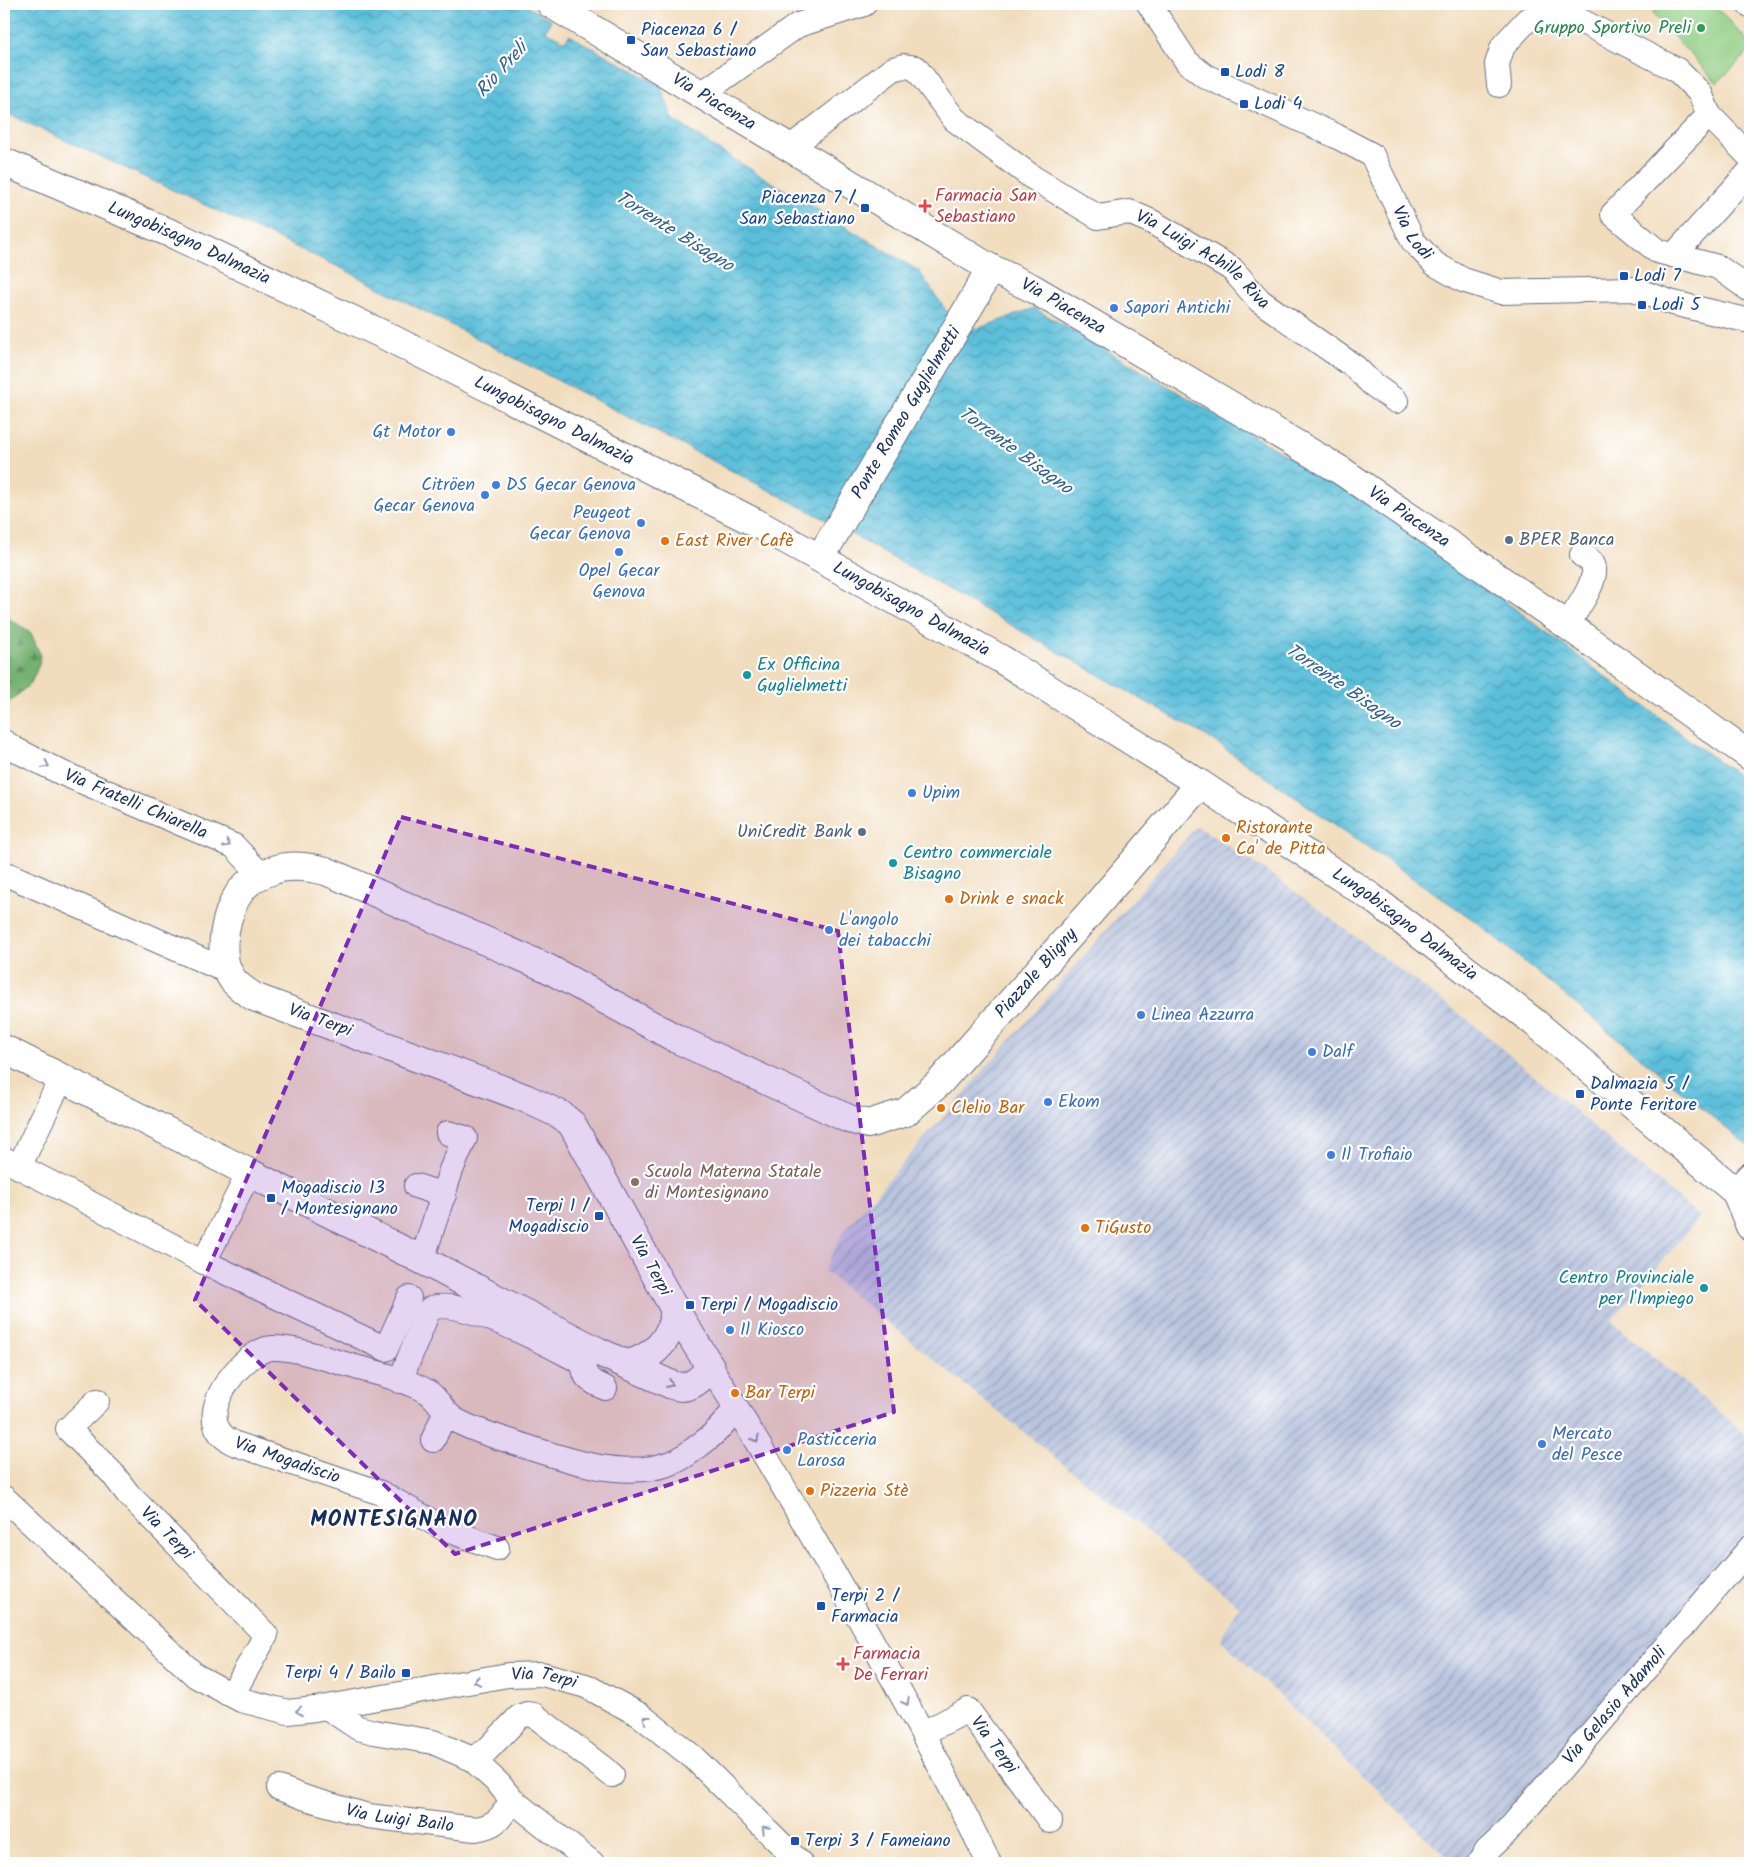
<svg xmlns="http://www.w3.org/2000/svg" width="1754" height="1867" viewBox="0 0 1754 1867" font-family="Kalam,sans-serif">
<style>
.industrial{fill:url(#industrial-furrows)}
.forest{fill:url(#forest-firs);stroke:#487068}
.garden{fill:#91ce83;stroke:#567e70}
.water{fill:url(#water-waves);stroke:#3b779c}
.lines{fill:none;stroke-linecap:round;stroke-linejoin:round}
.minor-casing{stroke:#666c7f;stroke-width:26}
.tertiary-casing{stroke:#666c7f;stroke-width:30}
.secondary-casing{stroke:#666c7f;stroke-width:30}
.primary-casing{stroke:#666c7f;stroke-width:30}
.minor{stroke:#fff;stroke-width:24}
.tertiary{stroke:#fff;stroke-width:28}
.secondary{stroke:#fff;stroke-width:28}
.primary{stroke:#fff;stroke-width:28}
.oneway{stroke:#8d97ae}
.marked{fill:#7b2cbf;fill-opacity:0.2;stroke:#7b2cbf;stroke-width:4;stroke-dasharray:10 6;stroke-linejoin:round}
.leisure-dot{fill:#2e9e5b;stroke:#fff;stroke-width:2}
.transit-dot{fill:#1a4fb4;stroke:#fff;stroke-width:2}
.health-dot{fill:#e0444e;stroke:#fff;stroke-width:2}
.shop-dot{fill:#3f7fe0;stroke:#fff;stroke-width:2}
.service-dot{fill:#5c6f8a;stroke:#fff;stroke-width:2}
.food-dot{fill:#e8710a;stroke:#fff;stroke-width:2}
.culture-dot{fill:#0f9aa8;stroke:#fff;stroke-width:2}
.education-dot{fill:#8d6e63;stroke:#fff;stroke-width:2}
.labels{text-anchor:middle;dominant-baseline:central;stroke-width:4.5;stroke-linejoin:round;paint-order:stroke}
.leisure-label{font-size:18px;fill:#27864d;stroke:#fff;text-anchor:end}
.transit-label{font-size:18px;fill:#164399;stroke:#fff;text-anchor:start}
.street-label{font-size:18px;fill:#1b2f5e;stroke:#fff}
.health-label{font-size:18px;fill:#be3a42;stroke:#fff;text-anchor:start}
.shop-label{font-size:18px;fill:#366cbe;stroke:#fff;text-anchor:start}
.service-label{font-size:18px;fill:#4e5e75;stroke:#fff;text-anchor:start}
.food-label{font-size:18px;fill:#c56008;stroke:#fff;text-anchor:start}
.culture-label{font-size:18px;fill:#0d838f;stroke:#fff;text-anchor:start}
.education-label{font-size:18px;fill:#785e54;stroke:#fff;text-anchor:start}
.water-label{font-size:19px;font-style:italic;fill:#316189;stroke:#fff}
.district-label{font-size:22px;font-weight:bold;letter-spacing:1px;fill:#1b2f5e;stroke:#fff}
</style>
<defs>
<pattern id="industrial-furrows" width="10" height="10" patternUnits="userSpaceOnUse" patternTransform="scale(1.25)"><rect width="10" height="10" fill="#b9c4de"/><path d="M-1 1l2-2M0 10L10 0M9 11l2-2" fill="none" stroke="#96a0b7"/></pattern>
<pattern id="forest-firs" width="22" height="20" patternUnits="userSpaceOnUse" patternTransform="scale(1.25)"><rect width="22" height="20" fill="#74b171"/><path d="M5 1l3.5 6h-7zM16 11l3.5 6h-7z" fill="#5e9060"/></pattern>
<pattern id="water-waves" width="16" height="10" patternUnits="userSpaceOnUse" patternTransform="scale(1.25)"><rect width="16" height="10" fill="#5bbfda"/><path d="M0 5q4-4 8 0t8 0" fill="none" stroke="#4a9cb4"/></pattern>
</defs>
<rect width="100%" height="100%" fill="#fff"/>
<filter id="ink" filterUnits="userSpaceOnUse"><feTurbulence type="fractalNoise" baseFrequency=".02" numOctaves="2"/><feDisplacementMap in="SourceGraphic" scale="10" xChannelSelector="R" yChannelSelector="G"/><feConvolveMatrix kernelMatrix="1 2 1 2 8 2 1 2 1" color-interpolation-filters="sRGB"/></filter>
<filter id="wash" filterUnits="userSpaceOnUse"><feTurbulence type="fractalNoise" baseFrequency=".0096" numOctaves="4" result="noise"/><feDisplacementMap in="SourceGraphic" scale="20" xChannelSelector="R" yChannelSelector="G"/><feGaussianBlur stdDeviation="1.12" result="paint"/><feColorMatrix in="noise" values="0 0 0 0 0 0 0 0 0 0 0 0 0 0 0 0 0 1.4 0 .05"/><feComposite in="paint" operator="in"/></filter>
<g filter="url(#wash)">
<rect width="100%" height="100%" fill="#f1ddbd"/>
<path class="industrial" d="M 1197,826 L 1278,879 L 1473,1024 L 1700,1217 L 1611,1321 L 1750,1438 L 1750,1531 L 1464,1863 L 1453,1863 L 1221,1640 L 1239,1606 L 824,1271 L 842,1233 Z"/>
<path class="forest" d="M 4,615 L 31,633 L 40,654 L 39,665 L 31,683 L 4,707 Z"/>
<path class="garden" d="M 1662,4 L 1713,4 L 1750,43 L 1750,51 L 1717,83 L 1652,13 Z"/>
<path class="water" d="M 4,4 L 523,4 L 551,20 L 545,31 L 565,41 L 569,35 L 660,85 L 673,119 L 712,146 L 919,271 L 947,312 L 977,329 L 1034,308 L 1400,522 L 1708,754 L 1750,784 L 1750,1148 L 1475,921 L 1208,737 L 819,516 L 339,267 L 4,112 Z"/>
</g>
<g filter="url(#ink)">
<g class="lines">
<defs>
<g id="minor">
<path id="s1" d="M 1149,4 L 1187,62 L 1205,76 L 1336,136 L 1372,155 L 1413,241 L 1435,264 L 1463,280 L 1501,292 L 1633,289 L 1673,303 L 1750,321"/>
<path d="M 1749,4 L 1750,5"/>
<path d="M 1499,85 L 1497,64 L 1503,46 L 1527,20 L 1549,12 L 1577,19 L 1677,70 L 1700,93 L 1709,115"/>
<path d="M 700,95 L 798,25 L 864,4"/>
<path id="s2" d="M 791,147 L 893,69 L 904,66 L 916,68 L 954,119 L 1032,177 L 1098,217 L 1129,212 L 1152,222 L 1232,269 L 1260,301 L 1355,367 L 1372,384 L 1396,401"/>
<path d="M 1750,157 L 1709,115 L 1613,214 L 1657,251 L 1718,267 L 1750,290"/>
<path d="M 1674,255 L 1750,171"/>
<path d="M 1567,625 C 1574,613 1602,577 1592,563 C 1590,560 1585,557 1582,555"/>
<path id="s3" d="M 4,742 L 16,750 L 62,773 L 234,846 L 261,875"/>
<path d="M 4,873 L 229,972"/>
<path d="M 4,1159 L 204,1262 L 386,1349 L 409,1298"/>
<path d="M 19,1167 L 61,1079"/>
<path d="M 416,1186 L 444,1195"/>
<path d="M 422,1260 L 451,1170 L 465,1138 L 448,1133"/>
<path d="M 204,1262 L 249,1173"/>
<path d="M 711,1368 C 750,1428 785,1489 820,1550 C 880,1653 937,1757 989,1863"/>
<path d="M 400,1381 L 427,1314 L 430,1309 C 459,1294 555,1349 584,1363 C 583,1380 592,1381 605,1388"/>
<path id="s4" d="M 97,1401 L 68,1429 L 112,1473 L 128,1494 L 266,1635 L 237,1686 L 227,1693"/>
<path d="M 433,1440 L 445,1413"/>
<path id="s5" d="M 4,1498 L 196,1676 L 241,1700 L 288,1712 L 315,1709 L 508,1675 L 542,1674 L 586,1686 L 640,1715 L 694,1758 L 800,1863"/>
<path d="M 497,1548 L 445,1529 L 381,1493 L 236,1444 C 191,1426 227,1373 254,1355 C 260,1352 265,1348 272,1348 C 294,1347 323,1358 345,1364 C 372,1372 403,1378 428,1392 C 440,1400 443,1414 457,1421 C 477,1432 502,1438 524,1446 C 569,1461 625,1480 671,1463 C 681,1460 689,1453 697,1447 C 713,1436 726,1423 736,1407"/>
<path d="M 328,1708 L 358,1728 L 374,1732 L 433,1742 L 472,1759 L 499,1784 L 512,1800 L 592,1863"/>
<path id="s6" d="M 923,1733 L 968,1710 L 1050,1821"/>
<path d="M 472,1759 L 486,1751 L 519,1717 L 527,1714 L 534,1715 L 612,1775"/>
<path id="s7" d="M 279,1788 L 306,1798 L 368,1816 L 475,1829 C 497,1826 501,1818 512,1800"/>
<path id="s8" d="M 1479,1863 L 1487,1851 L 1504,1835 L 1750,1548"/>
</g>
<g id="tertiary">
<path id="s9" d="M 820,558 L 976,295 L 990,268"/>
<path id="s10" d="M 4,1049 L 422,1260 L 597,1351 L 672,1385 C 689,1392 700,1379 711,1368 L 675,1310 L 572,1124 L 561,1115 L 525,1098 L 254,997 C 247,992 238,987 233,980 C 215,957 225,908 244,887 C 251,879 264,873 274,870 C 291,864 309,867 326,871 L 547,968 L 677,1039 L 849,1119 L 868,1124 L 906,1112 L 939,1083 L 1095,907 L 1200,784"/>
<path d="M 1736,1192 L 1750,1177"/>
<path d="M 627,1364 C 654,1358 672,1338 675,1310"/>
</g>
<g id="secondary">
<path id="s11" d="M 551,4 L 990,268 L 1032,288 L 1340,470 L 1567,625 L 1750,756"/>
</g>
<g id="primary">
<path id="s12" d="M 4,162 L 177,236 L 386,336 L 758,524 L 1001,659 L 1200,784 L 1371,897 L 1534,1022 L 1736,1192 L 1750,1202"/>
<path d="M 1736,1192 L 1750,1226"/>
</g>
</defs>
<use href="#minor" class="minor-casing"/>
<use href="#tertiary" class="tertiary-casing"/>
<use href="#secondary" class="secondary-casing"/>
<use href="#primary" class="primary-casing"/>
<use href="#minor" class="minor"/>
<use href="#tertiary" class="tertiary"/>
<use href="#secondary" class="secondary"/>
<use href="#primary" class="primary"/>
</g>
<defs><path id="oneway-chevron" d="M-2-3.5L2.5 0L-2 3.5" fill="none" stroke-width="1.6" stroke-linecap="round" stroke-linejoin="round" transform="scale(1.25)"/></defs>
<g class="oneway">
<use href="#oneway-chevron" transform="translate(46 765) rotate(26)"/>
<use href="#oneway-chevron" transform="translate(227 844) rotate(26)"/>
<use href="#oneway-chevron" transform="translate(670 1384) rotate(23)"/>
<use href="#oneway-chevron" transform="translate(756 1439) rotate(60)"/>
<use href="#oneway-chevron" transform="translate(477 1681) rotate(170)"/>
<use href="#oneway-chevron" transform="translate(906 1702) rotate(62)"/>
<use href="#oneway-chevron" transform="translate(299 1711) rotate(175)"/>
<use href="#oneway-chevron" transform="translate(646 1719) rotate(-142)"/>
<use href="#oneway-chevron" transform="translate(765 1829) rotate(-135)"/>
</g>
</g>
<path class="marked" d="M 401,817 L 838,931 L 894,1412 L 455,1554 L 195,1300 Z"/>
<circle class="leisure-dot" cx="1701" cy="28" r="5"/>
<g class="transit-dot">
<rect x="626" y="35" width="10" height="10" rx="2.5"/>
<rect x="1220" y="67" width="10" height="10" rx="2.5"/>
<rect x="1239" y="99" width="10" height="10" rx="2.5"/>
<rect x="860" y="203" width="10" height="10" rx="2.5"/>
<rect x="1619" y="271" width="10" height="10" rx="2.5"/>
<rect x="1637" y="300" width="10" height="10" rx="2.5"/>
<rect x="1575" y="1089" width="10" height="10" rx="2.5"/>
<rect x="266" y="1193" width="10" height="10" rx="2.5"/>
<rect x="594" y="1211" width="10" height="10" rx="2.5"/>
<rect x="685" y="1300" width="10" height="10" rx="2.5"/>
<rect x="816" y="1601" width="10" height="10" rx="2.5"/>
<rect x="401" y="1668" width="10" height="10" rx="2.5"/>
<rect x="790" y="1836" width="10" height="10" rx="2.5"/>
</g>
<g class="health-dot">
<path d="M922.5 198.5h5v5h5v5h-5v5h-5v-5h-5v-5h5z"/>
<path d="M840.5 1656.5h5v5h5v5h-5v5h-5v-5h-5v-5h5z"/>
</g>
<g class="shop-dot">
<circle cx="1114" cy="308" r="5"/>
<circle cx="451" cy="432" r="5"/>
<circle cx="496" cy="485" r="5"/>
<circle cx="485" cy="495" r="5"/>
<circle cx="641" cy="523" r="5"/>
<circle cx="619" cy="552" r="5"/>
<circle cx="912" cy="793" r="5"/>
<circle cx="829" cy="930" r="5"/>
<circle cx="1141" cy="1015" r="5"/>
<circle cx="1312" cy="1052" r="5"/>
<circle cx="1048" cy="1102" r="5"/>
<circle cx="1331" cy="1155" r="5"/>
<circle cx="730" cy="1330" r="5"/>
<circle cx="1542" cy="1444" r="5"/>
<circle cx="787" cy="1450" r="5"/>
</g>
<g class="service-dot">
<circle cx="1509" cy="540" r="5"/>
<circle cx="862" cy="832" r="5"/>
</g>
<g class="food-dot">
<circle cx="665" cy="541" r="5"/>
<circle cx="1226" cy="838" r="5"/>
<circle cx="949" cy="899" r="5"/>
<circle cx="941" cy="1108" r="5"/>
<circle cx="1085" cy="1228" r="5"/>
<circle cx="735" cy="1393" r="5"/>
<circle cx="810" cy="1491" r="5"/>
</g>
<g class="culture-dot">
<circle cx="747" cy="675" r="5"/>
<circle cx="893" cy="863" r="5"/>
<circle cx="1704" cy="1288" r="5"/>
</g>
<circle class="education-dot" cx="635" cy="1182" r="5"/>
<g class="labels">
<g class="leisure-label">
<text x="1691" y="28">Gruppo Sportivo Preli</text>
</g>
<g class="transit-label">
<text x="641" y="30">Piacenza 6 /<tspan x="641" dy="21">San Sebastiano</tspan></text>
<text x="1235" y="72">Lodi 8</text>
<text x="1254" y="104">Lodi 4</text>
<text x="855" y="198" text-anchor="end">Piacenza 7 /<tspan x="855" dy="21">San Sebastiano</tspan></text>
<text x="1634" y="276">Lodi 7</text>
<text x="1652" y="305">Lodi 5</text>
<text x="1590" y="1084">Dalmazia 5 /<tspan x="1590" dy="21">Ponte Feritore</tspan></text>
<text x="281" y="1188">Mogadiscio 13<tspan x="281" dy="21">/ Montesignano</tspan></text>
<text x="589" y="1206" text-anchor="end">Terpi 1 /<tspan x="589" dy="21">Mogadiscio</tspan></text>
<text x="700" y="1305">Terpi / Mogadiscio</text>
<text x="831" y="1596">Terpi 2 /<tspan x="831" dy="21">Farmacia</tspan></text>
<text x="396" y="1673" text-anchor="end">Terpi 4 / Bailo</text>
<text x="805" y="1841">Terpi 3 / Fameiano</text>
</g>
<g class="street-label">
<text stroke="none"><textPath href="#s11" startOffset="190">Via Piacenza</textPath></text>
<text stroke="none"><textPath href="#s1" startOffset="365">Via Lodi</textPath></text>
<text stroke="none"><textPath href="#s12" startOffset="202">Lungobisagno Dalmazia</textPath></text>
<text stroke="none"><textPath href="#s2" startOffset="510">Via Luigi Achille Riva</textPath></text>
<text stroke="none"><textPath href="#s11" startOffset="595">Via Piacenza</textPath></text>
<text stroke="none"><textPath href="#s9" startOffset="169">Ponte Romeo Guglielmetti</textPath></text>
<text stroke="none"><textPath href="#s12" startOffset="608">Lungobisagno Dalmazia</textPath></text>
<text stroke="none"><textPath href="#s11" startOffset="1000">Via Piacenza</textPath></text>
<text stroke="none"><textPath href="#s12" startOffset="1012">Lungobisagno Dalmazia</textPath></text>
<text stroke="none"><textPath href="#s3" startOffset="146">Via Fratelli Chiarella</textPath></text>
<text stroke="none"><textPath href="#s12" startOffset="1598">Lungobisagno Dalmazia</textPath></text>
<text stroke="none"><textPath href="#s10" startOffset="2461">Piazzale Bligny</textPath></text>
<text transform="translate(320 1021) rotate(20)">Via Terpi</text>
<text transform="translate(650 1266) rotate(61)">Via Terpi</text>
<text transform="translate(287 1461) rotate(19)">Via Mogadiscio</text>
<text stroke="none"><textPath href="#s4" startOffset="184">Via Terpi</textPath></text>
<text stroke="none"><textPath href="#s5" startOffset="621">Via Terpi</textPath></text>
<text stroke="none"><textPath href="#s8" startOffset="208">Via Gelasio Adamoli</textPath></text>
<text stroke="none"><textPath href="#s6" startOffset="94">Via Terpi</textPath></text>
<text stroke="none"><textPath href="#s7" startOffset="125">Via Luigi Bailo</textPath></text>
</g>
<g class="health-label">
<text x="935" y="196">Farmacia San<tspan x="935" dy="21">Sebastiano</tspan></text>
<text x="853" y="1654">Farmacia<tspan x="853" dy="21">De Ferrari</tspan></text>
</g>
<g class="shop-label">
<text x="1124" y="308">Sapori Antichi</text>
<text x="441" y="432" text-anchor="end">Gt Motor</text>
<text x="475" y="485" text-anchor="end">Citröen<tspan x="475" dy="21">Gecar Genova</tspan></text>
<text x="506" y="485">DS Gecar Genova</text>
<text x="631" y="513" text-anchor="end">Peugeot<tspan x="631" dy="21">Gecar Genova</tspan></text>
<text x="619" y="571" text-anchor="middle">Opel Gecar<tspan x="619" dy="21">Genova</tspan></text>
<text x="922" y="793">Upim</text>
<text x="839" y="920">L'angolo<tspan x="839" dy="21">dei tabacchi</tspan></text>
<text x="1151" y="1015">Linea Azzurra</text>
<text x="1322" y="1052">Dalf</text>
<text x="1058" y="1102">Ekom</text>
<text x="1341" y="1155">Il Trofiaio</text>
<text x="740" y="1330">Il Kiosco</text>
<text x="1552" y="1434">Mercato<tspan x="1552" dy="21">del Pesce</tspan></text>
<text x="797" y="1440">Pasticceria<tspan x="797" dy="21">Larosa</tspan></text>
</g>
<g class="service-label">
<text x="1519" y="540">BPER Banca</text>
<text x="852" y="832" text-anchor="end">UniCredit Bank</text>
</g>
<g class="food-label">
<text x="675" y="541">East River Cafè</text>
<text x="1236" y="828">Ristorante<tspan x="1236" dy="21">Ca' de Pitta</tspan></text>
<text x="959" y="899">Drink e snack</text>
<text x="951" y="1108">Clelio Bar</text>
<text x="1095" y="1228">TiGusto</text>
<text x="745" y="1393">Bar Terpi</text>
<text x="820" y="1491">Pizzeria Stè</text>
</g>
<g class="culture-label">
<text x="757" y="665">Ex Officina<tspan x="757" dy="21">Guglielmetti</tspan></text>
<text x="903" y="853">Centro commerciale<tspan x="903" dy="21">Bisagno</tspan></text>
<text x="1694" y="1278" text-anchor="end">Centro Provinciale<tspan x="1694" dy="21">per l'Impiego</tspan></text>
</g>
<g class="education-label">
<text x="645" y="1172">Scuola Materna Statale<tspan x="645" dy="21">di Montesignano</tspan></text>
</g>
<g class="water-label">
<text transform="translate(502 70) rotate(-48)">Rio Preli</text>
<text transform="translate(674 232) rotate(32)">Torrente Bisagno</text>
<text transform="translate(1015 451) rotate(36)">Torrente Bisagno</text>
<text transform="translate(1343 687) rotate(35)">Torrente Bisagno</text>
</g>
<g class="district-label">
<text x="394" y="1520">MONTESIGNANO</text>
</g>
</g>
<rect width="1754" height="1867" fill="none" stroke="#fff" stroke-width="20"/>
</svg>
